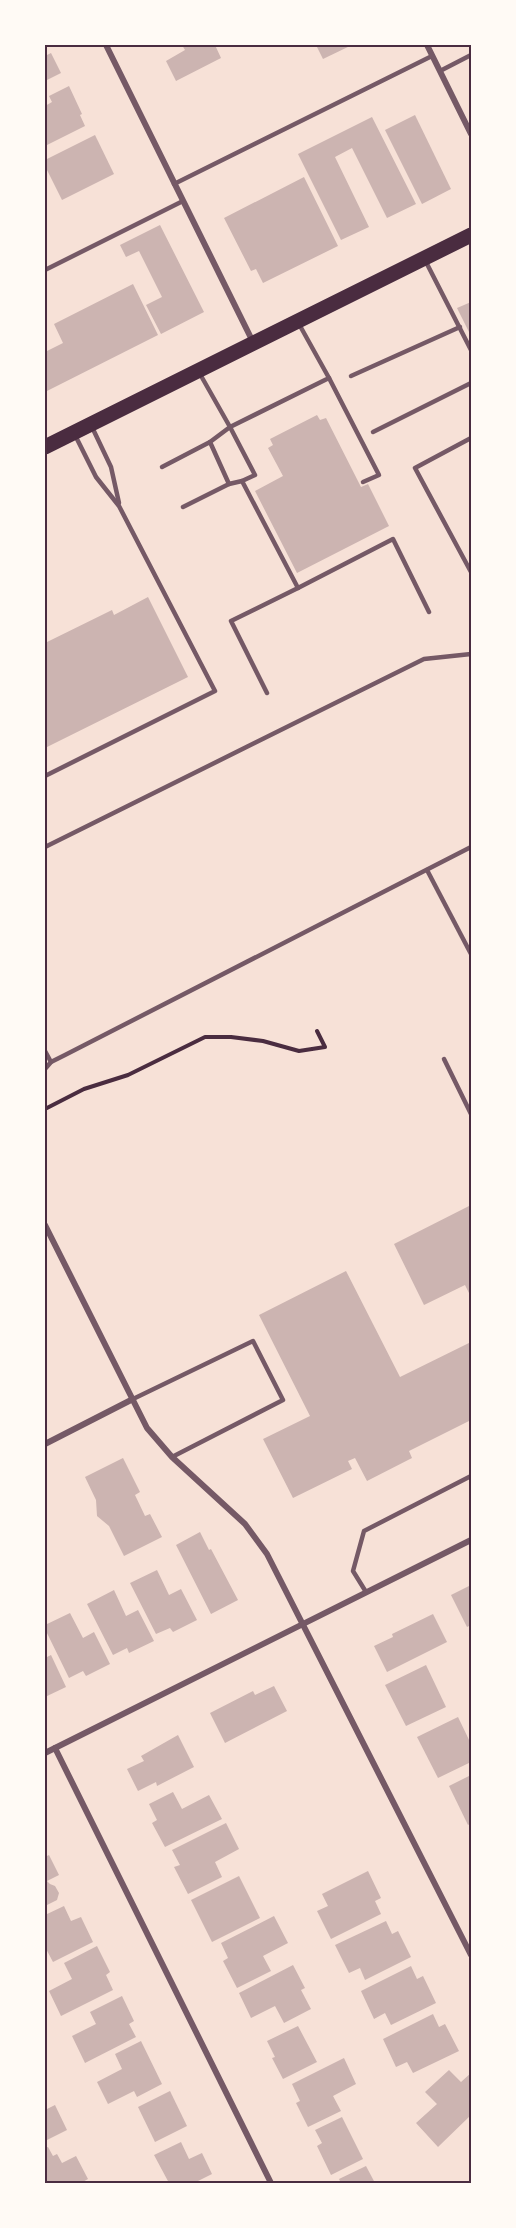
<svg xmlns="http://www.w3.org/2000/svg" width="516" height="2228" viewBox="0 0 516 2228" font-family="Lato,sans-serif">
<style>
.building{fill:#ccb4b1}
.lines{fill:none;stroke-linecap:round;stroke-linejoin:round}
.path{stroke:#4a2c40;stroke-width:4}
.service{stroke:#755966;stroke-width:4.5}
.minor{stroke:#755966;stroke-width:6}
.primary{stroke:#4a2c40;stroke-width:15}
.neatline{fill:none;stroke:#4a2c40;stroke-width:2}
</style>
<rect width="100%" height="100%" fill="#f7e1d7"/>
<g class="building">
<path d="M 182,45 L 215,45 L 221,58 L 176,81 L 166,61 L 185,50 Z"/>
<path d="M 316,45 L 352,45 L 323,59 Z"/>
<path d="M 51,53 L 61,73 L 45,81 L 45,56 Z"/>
<path d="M 69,86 L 82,114 L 80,115 L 85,126 L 45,146 L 45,106 L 52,102 L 49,96 Z"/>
<path d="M 415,115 L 451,189 L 422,204 L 385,130 Z"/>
<path d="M 372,117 L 416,204 L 387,218 L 352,148 L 335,157 L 369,227 L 341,240 L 298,154 Z"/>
<path d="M 95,135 L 114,174 L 62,200 L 45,166 L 45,160 Z"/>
<path d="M 304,177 L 338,246 L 263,283 L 256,269 L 251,271 L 224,218 Z"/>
<path d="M 160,225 L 204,312 L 161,334 L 146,305 L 162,297 L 139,251 L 126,257 L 120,245 Z"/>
<path d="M 133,284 L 158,335 L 45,392 L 45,352 L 63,343 L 54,324 Z"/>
<path d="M 471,302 L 471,336 L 457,308 Z"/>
<path d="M 317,415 L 320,420 L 326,418 L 361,487 L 368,484 L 389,526 L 297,573 L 255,491 L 283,476 L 268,448 L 273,445 L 270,439 Z"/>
<path d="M 148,597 L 188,677 L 45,748 L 45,643 L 112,610 L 114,615 Z"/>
<path d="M 471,1205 L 471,1297 L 465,1285 L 424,1305 L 394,1244 Z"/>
<path d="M 346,1271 L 400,1377 L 471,1342 L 471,1420 L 409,1451 L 412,1458 L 367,1481 L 355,1458 L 348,1461 L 352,1469 L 293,1498 L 263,1439 L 310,1416 L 259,1315 Z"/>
<path d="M 123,1458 L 140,1492 L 135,1495 L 145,1516 L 150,1514 L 162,1537 L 124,1556 L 109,1526 L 97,1516 L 96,1500 L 85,1477 Z"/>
<path d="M 200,1532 L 209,1550 L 211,1549 L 238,1600 L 211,1614 L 176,1545 Z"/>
<path d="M 157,1570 L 169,1595 L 181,1589 L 197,1620 L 173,1632 L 170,1628 L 156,1634 L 130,1583 Z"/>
<path d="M 471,1585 L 471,1625 L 467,1627 L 451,1595 Z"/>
<path d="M 114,1590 L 126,1616 L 138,1610 L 154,1641 L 129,1653 L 127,1648 L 113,1655 L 87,1604 Z"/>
<path d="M 70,1613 L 83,1638 L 94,1632 L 110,1664 L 86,1676 L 83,1671 L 69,1678 L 45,1629 L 45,1625 Z"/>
<path d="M 433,1614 L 447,1642 L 387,1672 L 374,1646 L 393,1637 L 392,1634 Z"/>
<path d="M 51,1655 L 66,1687 L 45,1697 L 45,1658 Z"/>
<path d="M 426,1665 L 446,1707 L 406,1726 L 385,1685 Z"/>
<path d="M 274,1686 L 287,1711 L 225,1743 L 210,1713 L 253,1691 L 255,1695 Z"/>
<path d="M 458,1717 L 471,1744 L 471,1762 L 438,1778 L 417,1737 Z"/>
<path d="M 178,1735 L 194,1767 L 157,1786 L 156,1782 L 138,1791 L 127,1769 L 144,1761 L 141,1756 Z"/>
<path d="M 471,1775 L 471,1823 L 468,1825 L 449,1786 Z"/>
<path d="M 173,1792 L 182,1809 L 209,1795 L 222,1819 L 165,1847 L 152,1823 L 157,1820 L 149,1804 Z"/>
<path d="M 226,1823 L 239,1849 L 215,1862 L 222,1877 L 188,1894 L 174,1867 L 180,1865 L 172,1850 Z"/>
<path d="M 49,1855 L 59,1875 L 47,1881 L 50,1884 L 55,1886 L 59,1893 L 57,1900 L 45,1906 L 45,1857 Z"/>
<path d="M 368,1871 L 381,1898 L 375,1901 L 381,1914 L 331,1939 L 317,1911 L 328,1906 L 322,1894 Z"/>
<path d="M 239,1876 L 260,1918 L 212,1942 L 191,1900 Z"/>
<path d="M 64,1906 L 71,1921 L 81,1917 L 93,1942 L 53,1962 L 45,1947 L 45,1915 Z"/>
<path d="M 274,1916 L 288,1943 L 263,1956 L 271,1971 L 237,1988 L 223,1961 L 228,1958 L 221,1943 Z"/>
<path d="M 386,1921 L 392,1934 L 398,1931 L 411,1957 L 365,1980 L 360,1968 L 349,1973 L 335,1945 Z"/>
<path d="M 97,1946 L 110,1972 L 106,1975 L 113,1990 L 61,2016 L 49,1991 L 72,1979 L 64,1963 Z"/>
<path d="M 293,1965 L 305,1988 L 301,1990 L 311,2009 L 284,2023 L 275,2006 L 251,2018 L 239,1993 Z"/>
<path d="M 411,1966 L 417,1979 L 423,1976 L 436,2003 L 391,2025 L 385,2013 L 374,2019 L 361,1991 Z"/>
<path d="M 122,1996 L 134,2021 L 129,2024 L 136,2037 L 85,2063 L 72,2036 L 96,2024 L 90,2012 Z"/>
<path d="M 433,2014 L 439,2027 L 445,2024 L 459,2051 L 413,2073 L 407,2062 L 396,2067 L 383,2039 Z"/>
<path d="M 298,2026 L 317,2062 L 283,2079 L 272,2058 L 275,2057 L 267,2041 Z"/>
<path d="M 141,2041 L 162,2084 L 137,2097 L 134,2091 L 108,2104 L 97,2082 L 122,2069 L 115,2054 Z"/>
<path d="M 344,2058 L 356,2084 L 333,2096 L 341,2111 L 308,2127 L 296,2103 L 300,2101 L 292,2084 Z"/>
<path d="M 449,2070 L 461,2082 L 471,2073 L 471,2115 L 438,2147 L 416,2123 L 437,2104 L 425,2092 Z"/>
<path d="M 170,2091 L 187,2126 L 155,2142 L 138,2107 Z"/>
<path d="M 55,2105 L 67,2130 L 45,2141 L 45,2110 Z"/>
<path d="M 342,2117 L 363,2159 L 331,2175 L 317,2146 L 322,2143 L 315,2130 Z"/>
<path d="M 181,2142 L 189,2159 L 202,2153 L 212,2174 L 194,2183 L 169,2183 L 154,2155 Z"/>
<path d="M 48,2147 L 53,2156 L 57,2154 L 62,2163 L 76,2156 L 88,2179 L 81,2183 L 45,2183 L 45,2148 Z"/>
<path d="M 366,2166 L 375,2183 L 341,2183 L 339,2179 Z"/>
</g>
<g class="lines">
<path class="path" d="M 45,1109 L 84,1089 L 128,1075 L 205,1037 L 231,1037 L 263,1041 L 299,1051 L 325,1047 L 317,1031"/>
<g class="service">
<path d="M 440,71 L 471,55"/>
<path d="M 174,184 L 432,56"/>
<path d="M 426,262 L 471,350"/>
<path d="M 45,270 L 183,201"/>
<path d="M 200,374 L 230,427 L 329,378 L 299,324"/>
<path d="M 351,376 L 460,327"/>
<path d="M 329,378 L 379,475 L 363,482"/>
<path d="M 92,427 L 111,467 L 119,503"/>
<path d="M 373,432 L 471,383"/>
<path d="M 471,438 L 415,468 L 471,572"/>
<path d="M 210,442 L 230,427 L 255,475 L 242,481 L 298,588 L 393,539 L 429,612"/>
<path d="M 162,467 L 210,442 L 229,484 L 242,481"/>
<path d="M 183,507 L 229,484"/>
<path d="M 267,693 L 231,621 L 298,588"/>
<path d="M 45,776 L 215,691 L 119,506 L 96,477 L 75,435"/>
<path d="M 45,847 L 424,659 L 471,654"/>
<path d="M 427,870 L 471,954"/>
<path d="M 45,1051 L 51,1062"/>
<path d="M 444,1059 L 471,1114"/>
<path d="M 45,1069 L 51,1062 L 65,1055 L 471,847"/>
<path d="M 133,1399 L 253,1341 L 283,1400 L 172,1457"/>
<path d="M 366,1592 L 353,1571 L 364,1531 L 471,1476"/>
</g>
<g class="minor">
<path d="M 106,45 L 253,342"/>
<path d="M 427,45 L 471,134"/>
<path d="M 45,1225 L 147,1428 L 172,1457 L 245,1524 L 267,1554 L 471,1955"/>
<path d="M 45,1444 L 133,1399"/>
<path d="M 55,1748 L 271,2183"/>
<path d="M 45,1753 L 471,1540"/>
</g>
<path class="primary" d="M 45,447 L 471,235"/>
</g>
<rect width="516" height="2228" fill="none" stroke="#fffaf5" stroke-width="93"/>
<rect x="46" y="46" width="424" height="2136" class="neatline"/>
</svg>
